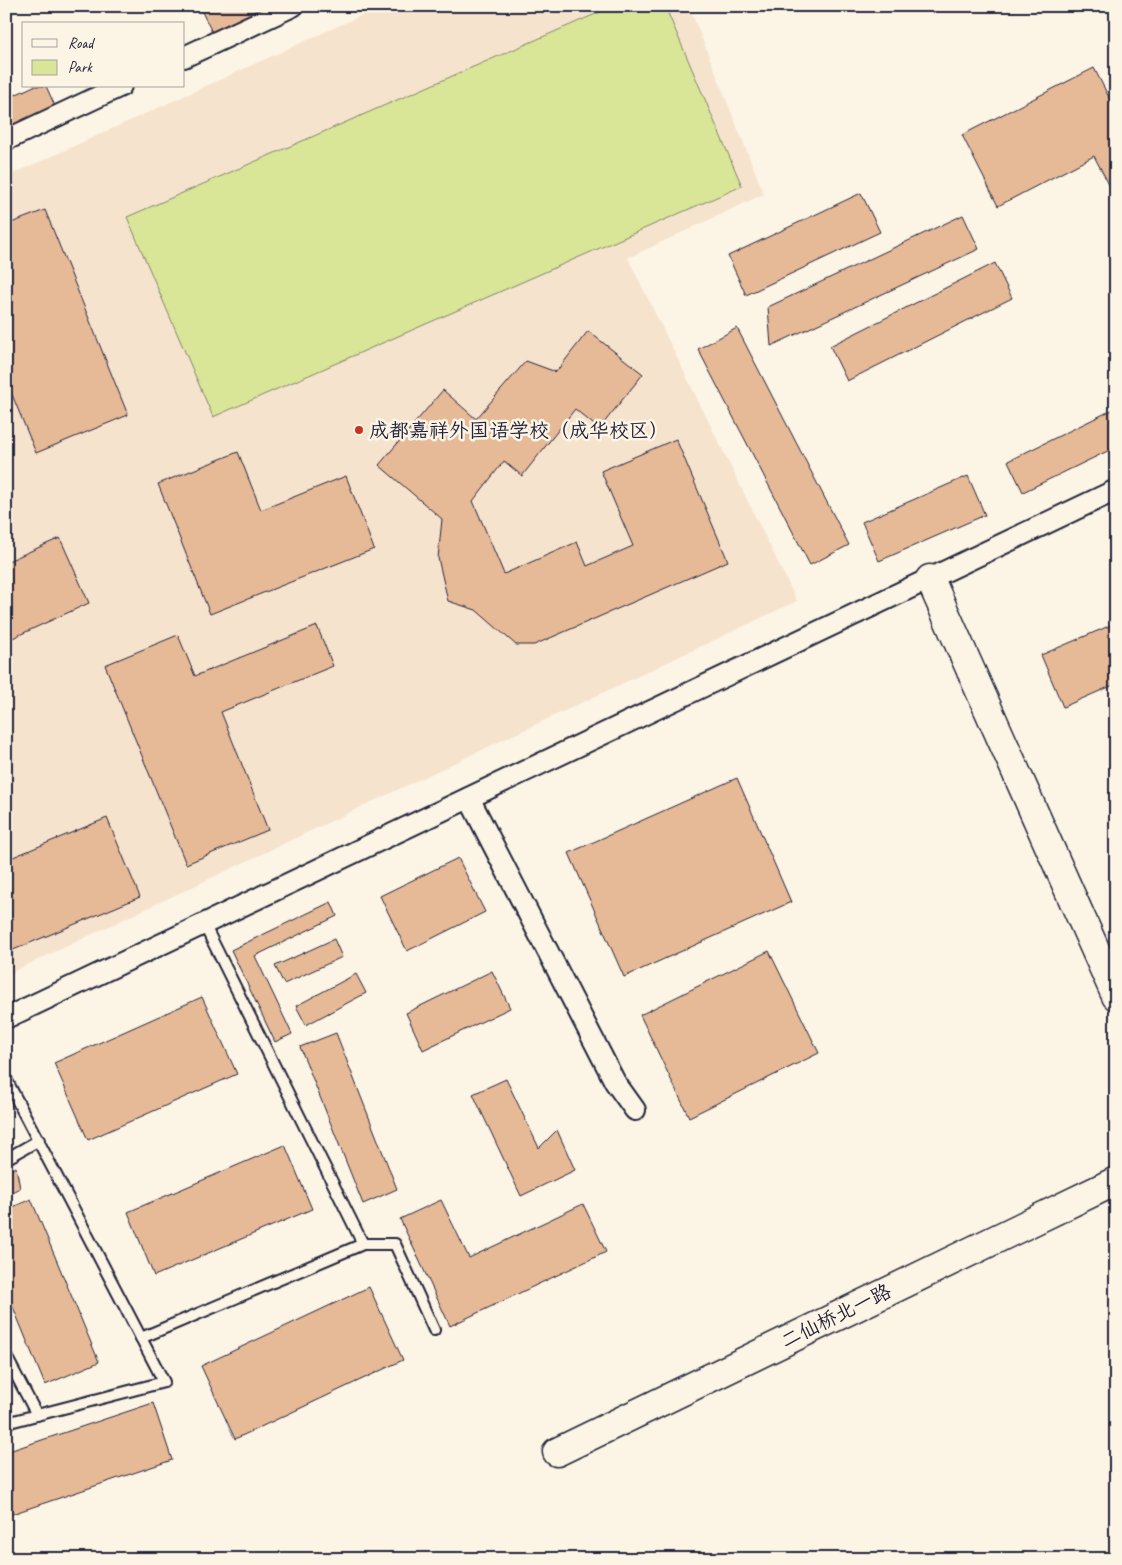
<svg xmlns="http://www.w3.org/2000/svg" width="1122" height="1565" viewBox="0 0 1122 1565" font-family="Caveat,'LXGW WenKai TC',sans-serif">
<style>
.built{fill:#f6e3ce}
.green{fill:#d9e698;stroke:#7e846a}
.building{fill:#e7ba97;stroke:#22223b}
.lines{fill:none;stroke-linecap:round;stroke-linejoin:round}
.lane-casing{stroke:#22223b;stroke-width:14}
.street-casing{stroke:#22223b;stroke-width:24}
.secondary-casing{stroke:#22223b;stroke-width:31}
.lane{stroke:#fcf5e5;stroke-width:10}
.street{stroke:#fcf5e5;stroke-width:20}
.secondary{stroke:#fcf5e5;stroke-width:28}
.poi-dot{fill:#c8321e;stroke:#fcf5e5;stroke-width:2}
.labels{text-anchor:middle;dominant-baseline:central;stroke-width:5;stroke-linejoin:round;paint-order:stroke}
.poi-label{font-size:20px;fill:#22223b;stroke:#fcf5e5;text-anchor:start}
.street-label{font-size:20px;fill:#22223b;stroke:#fcf5e5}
</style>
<rect width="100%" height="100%" fill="#fcf5e5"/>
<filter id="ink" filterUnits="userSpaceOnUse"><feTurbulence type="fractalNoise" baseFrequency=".02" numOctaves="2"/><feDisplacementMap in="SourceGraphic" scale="10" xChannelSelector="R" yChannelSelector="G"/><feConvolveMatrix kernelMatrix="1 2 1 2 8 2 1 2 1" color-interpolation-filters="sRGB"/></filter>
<g filter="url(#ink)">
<path class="built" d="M 382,6 L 689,6 L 764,194 L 628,258 L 797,601 L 6,975 L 6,177 Z"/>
<path class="green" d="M 614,6 L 665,6 L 742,186 L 213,417 L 127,217 Z"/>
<g class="building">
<path d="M 204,6 L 269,6 L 212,32 L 200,8 Z"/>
<path d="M 1094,68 L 1116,111 L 1116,198 L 1094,156 L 998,206 L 962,135 Z"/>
<path d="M 34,86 L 46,86 L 55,106 L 6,129 L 6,99 Z"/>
<path d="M 861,193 L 880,232 L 746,295 L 728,256 Z"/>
<path d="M 45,210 L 128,415 L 36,453 L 6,380 L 6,225 Z"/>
<path d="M 963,215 L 979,249 L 771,346 L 768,307 Z"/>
<path d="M 995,263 L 1012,298 L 847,381 L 830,346 Z"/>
<path d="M 737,328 L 849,545 L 810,565 L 698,349 Z"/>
<path d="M 588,331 L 643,374 L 599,429 L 575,409 L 522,476 L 504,461 L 473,501 L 504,574 L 577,542 L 587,566 L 633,546 L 601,471 L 676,439 L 728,561 L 534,645 L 516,645 L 476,610 L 448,601 L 438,558 L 442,519 L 379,465 L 443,390 L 476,419 L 526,361 L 556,372 Z"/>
<path d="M 1116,408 L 1116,447 L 1023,492 L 1008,461 Z"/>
<path d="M 238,452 L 261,510 L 346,476 L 374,549 L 210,614 L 158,484 Z"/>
<path d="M 968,476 L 985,515 L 879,561 L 862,522 Z"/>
<path d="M 60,538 L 89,603 L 6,641 L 6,562 Z"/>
<path d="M 1116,623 L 1116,684 L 1063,707 L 1041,655 Z"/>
<path d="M 317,626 L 333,666 L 221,712 L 268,830 L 186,864 L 105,665 L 178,635 L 195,676 Z"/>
<path d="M 737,778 L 791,902 L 624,977 L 569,853 Z"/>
<path d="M 107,818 L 140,897 L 6,953 L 6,860 Z"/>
<path d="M 458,858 L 485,912 L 407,951 L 380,896 Z"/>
<path d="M 331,902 L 337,916 L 255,956 L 292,1034 L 275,1042 L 231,950 Z"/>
<path d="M 334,939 L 342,957 L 284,984 L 275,966 Z"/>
<path d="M 769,951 L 819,1053 L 689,1117 L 640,1015 Z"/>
<path d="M 492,971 L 510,1008 L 423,1050 L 406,1013 Z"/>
<path d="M 356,974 L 366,993 L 306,1025 L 296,1006 Z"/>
<path d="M 202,997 L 237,1074 L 88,1140 L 54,1063 Z"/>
<path d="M 336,1033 L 397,1189 L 363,1204 L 300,1047 Z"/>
<path d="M 506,1079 L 539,1148 L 557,1130 L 575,1170 L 521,1196 L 473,1094 Z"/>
<path d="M 285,1145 L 312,1209 L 154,1276 L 128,1212 Z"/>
<path d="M 16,1167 L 20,1188 L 6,1195 L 6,1172 Z"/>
<path d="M 31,1199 L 99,1362 L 45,1385 L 6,1290 L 6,1210 Z"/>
<path d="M 441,1200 L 469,1258 L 583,1204 L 606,1252 L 450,1326 L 400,1219 Z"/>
<path d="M 369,1287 L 403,1360 L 235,1439 L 201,1366 Z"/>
<path d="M 153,1403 L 172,1460 L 6,1516 L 6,1452 Z"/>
</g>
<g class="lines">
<defs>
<g id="lane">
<path d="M 204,924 L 363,1244 L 395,1244 L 434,1330"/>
<path d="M 6,1079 L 164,1382 L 6,1423"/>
<path d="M 6,1159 L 39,1140"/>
<path d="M 141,1338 L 363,1244"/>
<path d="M 6,1356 L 37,1415"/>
</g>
<g id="street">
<path d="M 184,57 L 293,6"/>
<path d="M 6,140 L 121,86"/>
<path d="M 469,798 L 615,1082 L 635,1110"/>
<path d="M 6,1018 L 1116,490"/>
</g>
<g id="secondary">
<path d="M 930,579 L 1116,996"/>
<path d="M 557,1452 L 1116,1181"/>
</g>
</defs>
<use href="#lane" class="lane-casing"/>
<use href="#street" class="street-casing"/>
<use href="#secondary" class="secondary-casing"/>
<use href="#lane" class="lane"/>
<use href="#street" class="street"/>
<use href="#secondary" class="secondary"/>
</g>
</g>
<circle class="poi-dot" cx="359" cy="430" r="5"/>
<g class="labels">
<g class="poi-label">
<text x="369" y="430">成都嘉祥外国语学校（成华校区）</text>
</g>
<g class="street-label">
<text transform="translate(836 1316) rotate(-26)">二仙桥北一路</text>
</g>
</g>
<rect width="1122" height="1565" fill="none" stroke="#fcf5e5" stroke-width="25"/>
<rect x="12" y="12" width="1097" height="1540" fill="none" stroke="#22223b" stroke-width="2" filter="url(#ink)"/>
<rect x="22" y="22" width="162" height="65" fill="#fcf5e5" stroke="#a5a1a1"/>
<rect x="32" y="39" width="25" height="8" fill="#fcf5e5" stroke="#a5a1a1"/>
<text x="68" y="48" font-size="15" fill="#22223b">Road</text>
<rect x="32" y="60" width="25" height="15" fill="#d9e698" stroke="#a5a1a1"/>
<text x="68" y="72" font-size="15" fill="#22223b">Park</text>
</svg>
